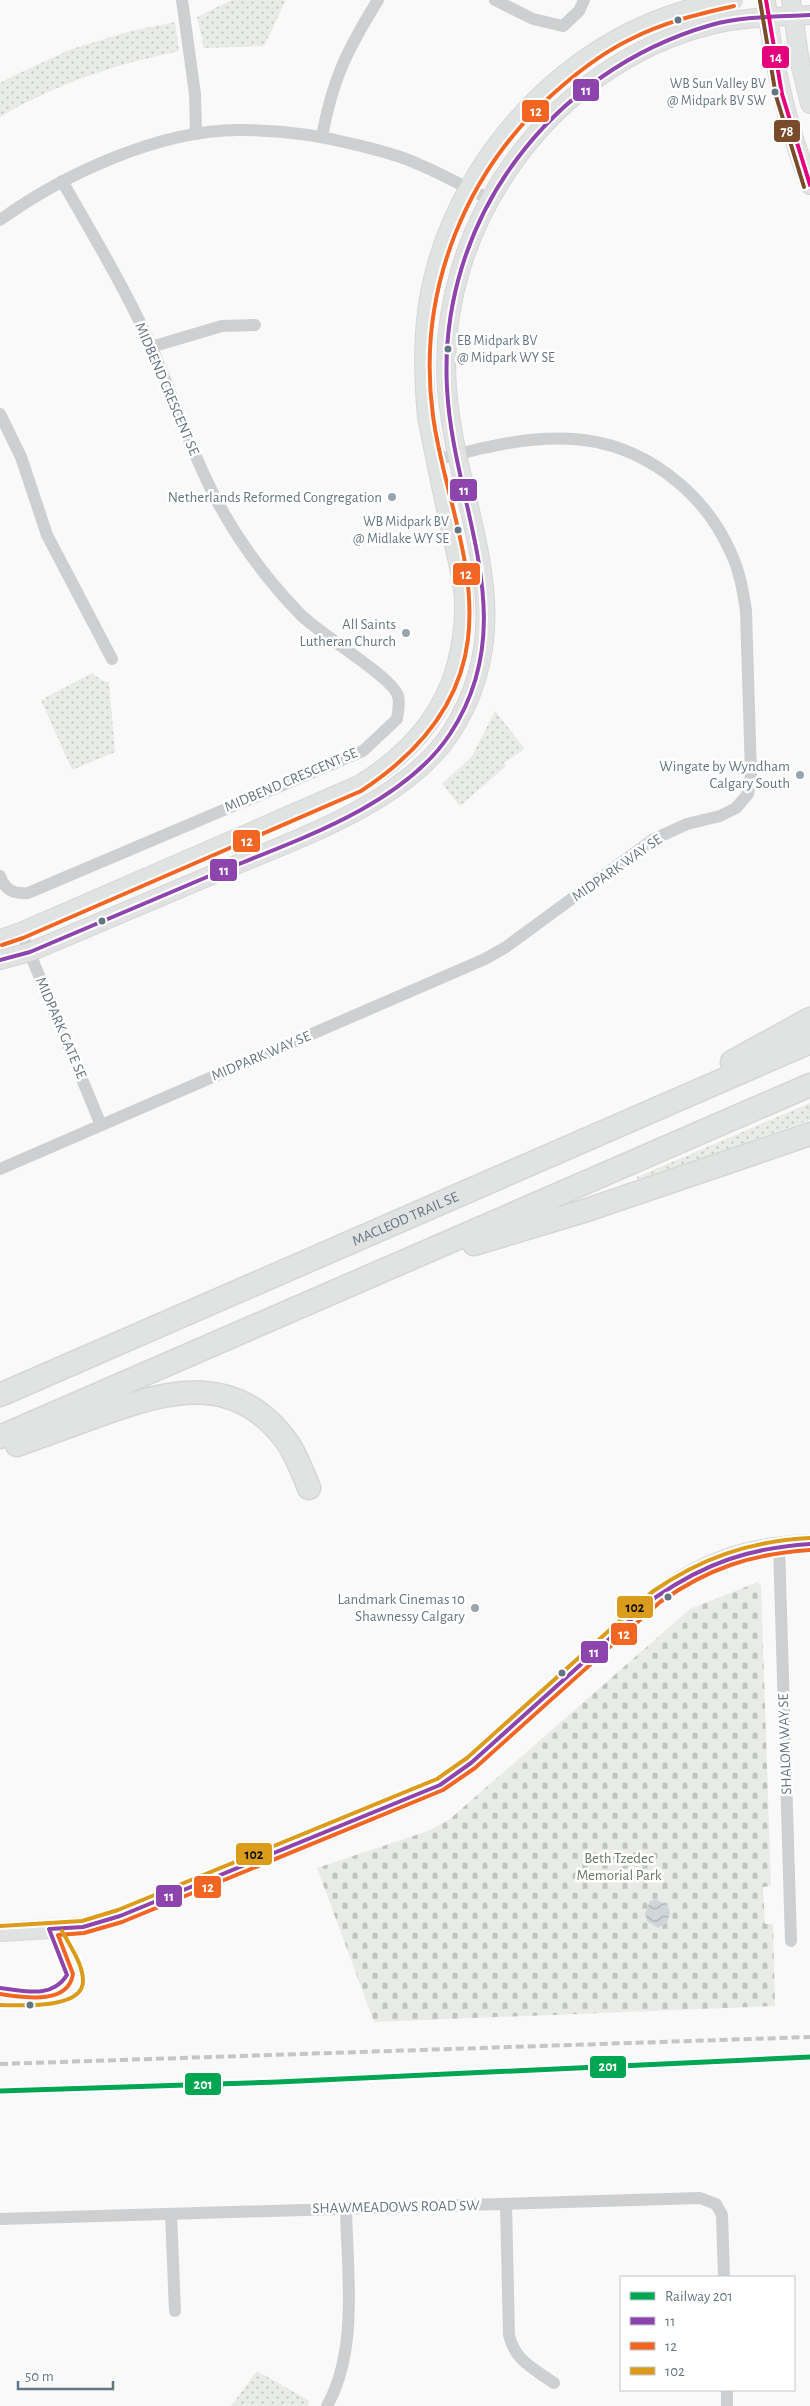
<svg xmlns="http://www.w3.org/2000/svg" width="810" height="2406" viewBox="0 0 810 2406" font-family="'Alegreya Sans',sans-serif">
<style>
.green{fill:url(#green-dots)}
.cemetery{fill:url(#cemetery-stones)}
.water{fill:url(#water-waves)}
.lines{fill:none;stroke-linecap:round;stroke-linejoin:round}
.secondary-casing{stroke:#d5d6d7;stroke-width:20}
.highway-casing{stroke:#d5d6d6;stroke-width:25}
.street{stroke:#cecfd0;stroke-width:12}
.secondary{stroke:#e1e2e2;stroke-width:18}
.highway{stroke:#e1e2e2;stroke-width:22}
.rail{stroke:#c3c5c6;stroke-width:4;stroke-dasharray:8 4;stroke-linecap:butt}
.bus-1-casing{stroke:#fff;stroke-width:8}
.bus-2-casing{stroke:#fff;stroke-width:8}
.bus-3-casing{stroke:#fff;stroke-width:8}
.bus-4-casing{stroke:#fff;stroke-width:8}
.bus-5-casing{stroke:#fff;stroke-width:8}
.bus-1{stroke:#8e44ad;stroke-width:4}
.bus-2{stroke:#f26522;stroke-width:4}
.bus-3{stroke:#da9c1a;stroke-width:4}
.bus-4{stroke:#e5007d;stroke-width:4}
.bus-5{stroke:#7a4b2a;stroke-width:4}
.rail-1-casing{stroke:#fff;stroke-width:9}
.rail-1{stroke:#00a651;stroke-width:5}
.bus-dot{fill:#657683;stroke:#fff;stroke-width:2}
.poi-dot{fill:#99a4ac;stroke:#fff;stroke-width:2}
.labels{text-anchor:middle;dominant-baseline:central;stroke-width:5;stroke-linejoin:round;paint-order:stroke}
.bus-label{font-size:14px;fill:#657683;stroke:#fff;text-anchor:end}
.street-label{font-size:15px;fill:#657683;stroke:#fff}
.poi-label{font-size:15px;fill:#657683;stroke:#fff;text-anchor:end}
.park-label{font-size:15px;fill:#687a64;stroke:#fff}
.line-badge{stroke:#fff;stroke-width:2}
.badge-label{font-size:14px;text-anchor:middle;font-weight:bold;fill:#fff}
.pale-badge-label{font-size:14px;text-anchor:middle;font-weight:bold;fill:#111}
</style>
<defs>
<pattern id="green-dots" width="8" height="8" patternUnits="userSpaceOnUse" patternTransform="scale(1.25)"><rect width="8" height="8" fill="#e8ebe6"/><path d="M2 2h.1M6 6h.1" fill="none" stroke="#c0c3c0" stroke-width="1.8" stroke-linecap="round"/></pattern>
<pattern id="cemetery-stones" width="16" height="16" patternUnits="userSpaceOnUse" patternTransform="scale(1.25)"><rect width="16" height="16" fill="#e8ebe6"/><path d="M2 7V4a2 2 0 0 1 4 0v3zM10 15v-3a2 2 0 0 1 4 0v3z" fill="#c0c3c0"/></pattern>
<pattern id="water-waves" width="16" height="10" patternUnits="userSpaceOnUse" patternTransform="scale(1.25)"><rect width="16" height="10" fill="#ced6d9"/><path d="M0 5q4-4 8 0t8 0" fill="none" stroke="#abb2b5"/></pattern>
</defs>
<rect width="100%" height="100%" fill="#f9f9f9"/>
<g class="green">
<path d="M 232,0 L 286,0 L 264,46 L 204,48 L 197,17 Z"/>
<path d="M 175,22 L 179,51 C 113,65 58,83 0,117 L 0,83 L 9,78 L 69,50 L 127,32 Z"/>
<path d="M 92,673 L 103,681 L 109,682 L 115,752 L 72,770 L 41,700 Z"/>
<path d="M 495,711 L 525,749 L 504,763 L 506,766 L 460,806 L 442,784 L 472,756 Z"/>
<path d="M 810,1103 L 810,1120 L 638,1181 L 637,1177 Z"/>
<path d="M 257,2371 L 310,2401 L 307,2406 L 231,2406 Z"/>
</g>
<path class="cemetery" d="M 758,1582 L 761,1586 L 771,1886 L 763,1887 L 765,1924 L 773,1924 L 775,2006 L 374,2022 L 317,1868 L 428,1831 L 450,1819 L 690,1609 Z"/>
<path class="water" d="M 656,1899 L 668,1906 L 670,1913 L 667,1923 L 658,1928 L 647,1921 L 645,1914 L 650,1901 Z"/>
<g class="lines">
<defs>
<g id="secondary">
<path d="M 766,0 C 773,64 787,125 810,185"/>
<path d="M 791,0 L 800,63 L 810,104"/>
<path d="M 0,939 L 21,932 L 359,785 C 425,744 462,691 464,611 C 465,587 457,560 452,536 C 443,497 435,457 427,417 C 423,375 422,334 430,293 C 458,148 585,19 733,0"/>
<path d="M 0,960 L 30,952 C 91,926 152,900 214,874 C 289,842 404,804 450,734 C 527,617 456,510 447,388 C 435,226 552,64 711,25 C 743,17 777,17 810,15"/>
<path d="M 0,1932 L 83,1927 L 120,1916 L 440,1785 L 471,1763 L 656,1597 C 705,1561 749,1546 810,1544"/>
</g>
<g id="highway">
<path d="M 732,1062 L 810,1019"/>
<path d="M 474,1244 L 587,1210 L 810,1134"/>
<path id="s1" d="M 0,1395 L 810,1042"/>
<path d="M 0,1437 L 810,1085"/>
<path d="M 17,1445 C 45,1435 72,1425 100,1415 C 171,1389 237,1372 288,1443 C 297,1457 303,1473 309,1488"/>
</g>
</defs>
<use href="#secondary" class="secondary-casing"/>
<use href="#highway" class="highway-casing"/>
<g class="street">
<path d="M 182,0 L 195,94 L 196,134"/>
<path d="M 495,0 L 533,19 L 563,26 L 579,11 L 584,0"/>
<path d="M 322,136 C 333,78 347,50 378,0"/>
<path d="M 0,220 C 64,174 161,129 241,130 C 280,130 319,135 357,145 C 377,150 399,155 418,164 C 442,174 465,187 489,199"/>
<path d="M 151,347 L 222,326 L 255,325"/>
<path d="M 0,414 L 21,457 L 47,535 L 112,659"/>
<path d="M 0,876 C 5,890 13,894 28,893 L 363,751 L 397,719 C 398,712 400,702 398,696 C 393,677 319,634 300,614 C 268,581 239,542 217,501 C 191,452 174,399 152,348 C 126,290 93,235 62,181"/>
<path d="M 21,932 L 101,1125"/>
<path d="M 0,1169 L 485,959 L 506,947 L 652,840 L 687,824 L 720,816 L 736,808 L 748,794 L 751,774 L 746,611 C 743,591 740,572 731,553 C 704,491 642,443 573,439 C 527,436 480,448 435,460"/>
<path d="M 779,1546 L 791,1941"/>
<path d="M 506,2204 L 509,2335 C 515,2361 533,2368 554,2383"/>
<path d="M 171,2214 L 175,2311"/>
<path d="M 0,2219 L 700,2198 L 716,2204 L 722,2215 L 724,2277"/>
<path d="M 727,2390 L 727,2406"/>
<path d="M 327,2406 C 359,2349 347,2271 346,2208"/>
</g>
<use href="#secondary" class="secondary"/>
<use href="#highway" class="highway"/>
<path class="rail" d="M 0,2064 L 810,2037"/>
<defs>
<g id="bus-1">
<path d="M 0,960 L 30,952 C 91,926 152,900 214,874 C 291,842 402,807 450,734 C 525,620 453,508 447,388 C 438,220 551,71 711,25 C 743,16 777,17 810,15"/>
<path d="M 0,1988 C 24,1991 52,1999 67,1975 L 49,1929 L 83,1927 L 120,1916 L 440,1785 L 471,1763 L 656,1597 C 706,1563 749,1548 810,1544"/>
</g>
<g id="bus-2">
<path d="M 2,945 L 23,938 L 361,791 C 416,755 460,706 468,639 C 477,563 443,490 433,416 C 416,290 466,167 562,86 C 583,68 606,51 631,39 C 664,22 699,14 734,6"/>
<path d="M 0,1994 C 22,1997 68,2006 73,1974 L 58,1935 L 84,1933 L 122,1922 L 443,1790 L 475,1768 L 660,1602 C 709,1568 751,1554 810,1550"/>
</g>
<g id="bus-3">
<path d="M 0,1926 L 82,1921 L 118,1910 L 437,1779 L 467,1758 L 652,1592 C 701,1558 750,1541 810,1538"/>
<path d="M 0,2005 C 19,2005 83,2010 83,1981 C 83,1964 70,1946 62,1931"/>
</g>
<path id="bus-4" d="M 766,0 L 782,94 L 810,185"/>
<path id="bus-5" d="M 760,1 L 776,96 L 804,187"/>
</defs>
<use href="#bus-1" class="bus-1-casing"/>
<use href="#bus-2" class="bus-2-casing"/>
<use href="#bus-3" class="bus-3-casing"/>
<use href="#bus-4" class="bus-4-casing"/>
<use href="#bus-5" class="bus-5-casing"/>
<use href="#bus-1" class="bus-1"/>
<use href="#bus-2" class="bus-2"/>
<use href="#bus-3" class="bus-3"/>
<use href="#bus-4" class="bus-4"/>
<use href="#bus-5" class="bus-5"/>
<defs>
<path id="rail-1" d="M 0,2091 L 278,2082 L 810,2057"/>
</defs>
<use href="#rail-1" class="rail-1-casing"/>
<use href="#rail-1" class="rail-1"/>
</g>
<g class="bus-dot">
<circle cx="678" cy="20" r="4.5"/>
<circle cx="775" cy="92" r="4.5"/>
<circle cx="448" cy="349" r="4.5"/>
<circle cx="458" cy="530" r="4.5"/>
<circle cx="102" cy="921" r="4.5"/>
<circle cx="668" cy="1597" r="4.5"/>
<circle cx="562" cy="1673" r="4.5"/>
<circle cx="30" cy="2005" r="4.5"/>
</g>
<g class="poi-dot">
<circle cx="392" cy="497" r="5"/>
<circle cx="406" cy="633" r="5"/>
<circle cx="800" cy="775" r="5"/>
<circle cx="475" cy="1608" r="5"/>
</g>
<g class="labels">
<g class="bus-label">
<text x="766" y="84">WB Sun Valley BV<tspan x="766" dy="17">@ Midpark BV SW</tspan></text>
<text x="457" y="341" text-anchor="start">EB Midpark BV<tspan x="457" dy="17">@ Midpark WY SE</tspan></text>
<text x="449" y="522">WB Midpark BV<tspan x="449" dy="17">@ Midlake WY SE</tspan></text>
</g>
<g class="street-label">
<text transform="translate(167 389) rotate(67)">MIDBEND CRESCENT SE</text>
<text transform="translate(291 780) rotate(-23)">MIDBEND CRESCENT SE</text>
<text transform="translate(617 868) rotate(-35)">MIDPARK WAY SE</text>
<text transform="translate(61 1028) rotate(67)">MIDPARK GATE SE</text>
<text transform="translate(261 1056) rotate(-23)">MIDPARK WAY SE</text>
<text stroke="none"><textPath href="#s1" startOffset="442">MACLEOD TRAIL SE</textPath></text>
<text transform="translate(785 1744) rotate(-92)">SHALOM WAY SE</text>
<text transform="translate(396 2207) rotate(-1)">SHAWMEADOWS ROAD SW</text>
</g>
<g class="poi-label">
<text x="382" y="497">Netherlands Reformed Congregation</text>
<text x="396" y="624">All Saints<tspan x="396" dy="17">Lutheran Church</tspan></text>
<text x="790" y="766">Wingate by Wyndham<tspan x="790" dy="17">Calgary South</tspan></text>
<text x="465" y="1599">Landmark Cinemas 10<tspan x="465" dy="17">Shawnessy Calgary</tspan></text>
</g>
<g class="park-label">
<text x="619" y="1858">Beth Tzedec<tspan x="619" dy="17">Memorial Park</tspan></text>
</g>
</g>
<g class="line-badge">
<rect x="761" y="45" width="29" height="24" rx="5" fill="#e5007d"/>
<rect x="572" y="78" width="28" height="24" rx="5" fill="#8e44ad"/>
<rect x="521" y="99" width="29" height="24" rx="5" fill="#f26522"/>
<rect x="773" y="119" width="28" height="24" rx="5" fill="#7a4b2a"/>
<rect x="449" y="478" width="29" height="24" rx="5" fill="#8e44ad"/>
<rect x="452" y="562" width="29" height="24" rx="5" fill="#f26522"/>
<rect x="232" y="829" width="29" height="24" rx="5" fill="#f26522"/>
<rect x="209" y="858" width="29" height="24" rx="5" fill="#8e44ad"/>
<rect x="616" y="1595" width="38" height="24" rx="5" fill="#da9c1a"/>
<rect x="610" y="1622" width="28" height="24" rx="5" fill="#f26522"/>
<rect x="580" y="1640" width="29" height="24" rx="5" fill="#8e44ad"/>
<rect x="235" y="1842" width="38" height="24" rx="5" fill="#da9c1a"/>
<rect x="193" y="1875" width="29" height="24" rx="5" fill="#f26522"/>
<rect x="155" y="1884" width="28" height="24" rx="5" fill="#8e44ad"/>
<rect x="589" y="2055" width="38" height="24" rx="5" fill="#00a651"/>
<rect x="184" y="2072" width="38" height="24" rx="5" fill="#00a651"/>
</g>
<g class="badge-label">
<text x="776" y="62">14</text>
<text x="586" y="95">11</text>
<text x="536" y="116">12</text>
<text x="787" y="136">78</text>
<text x="464" y="495">11</text>
<text x="466" y="579">12</text>
<text x="247" y="846">12</text>
<text x="224" y="875">11</text>
<text x="624" y="1639">12</text>
<text x="594" y="1657">11</text>
<text x="208" y="1892">12</text>
<text x="169" y="1901">11</text>
<text x="608" y="2071">201</text>
<text x="203" y="2089">201</text>
</g>
<g class="pale-badge-label">
<text x="635" y="1612">102</text>
<text x="254" y="1859">102</text>
</g>
<rect x="620" y="2276" width="175" height="115" fill="#ffffff" stroke="#c1c8cd"/>
<rect x="630" y="2292" width="25" height="8" fill="#00a651" stroke="#c1c8cd"/>
<text x="665" y="2301" font-size="15" fill="#657683">Railway 201</text>
<rect x="630" y="2317" width="25" height="8" fill="#8e44ad" stroke="#c1c8cd"/>
<text x="665" y="2326" font-size="15" fill="#657683">11</text>
<rect x="630" y="2342" width="25" height="8" fill="#f26522" stroke="#c1c8cd"/>
<text x="665" y="2351" font-size="15" fill="#657683">12</text>
<rect x="630" y="2367" width="25" height="8" fill="#da9c1a" stroke="#c1c8cd"/>
<text x="665" y="2376" font-size="15" fill="#657683">102</text>
<path d="M18 2381v8h95v-8" fill="none" stroke="#657683" stroke-width="2.5"/>
<text x="25" y="2381" font-size="15" fill="#657683" stroke="#ffffff" stroke-width="4" paint-order="stroke">50 m</text>
</svg>
